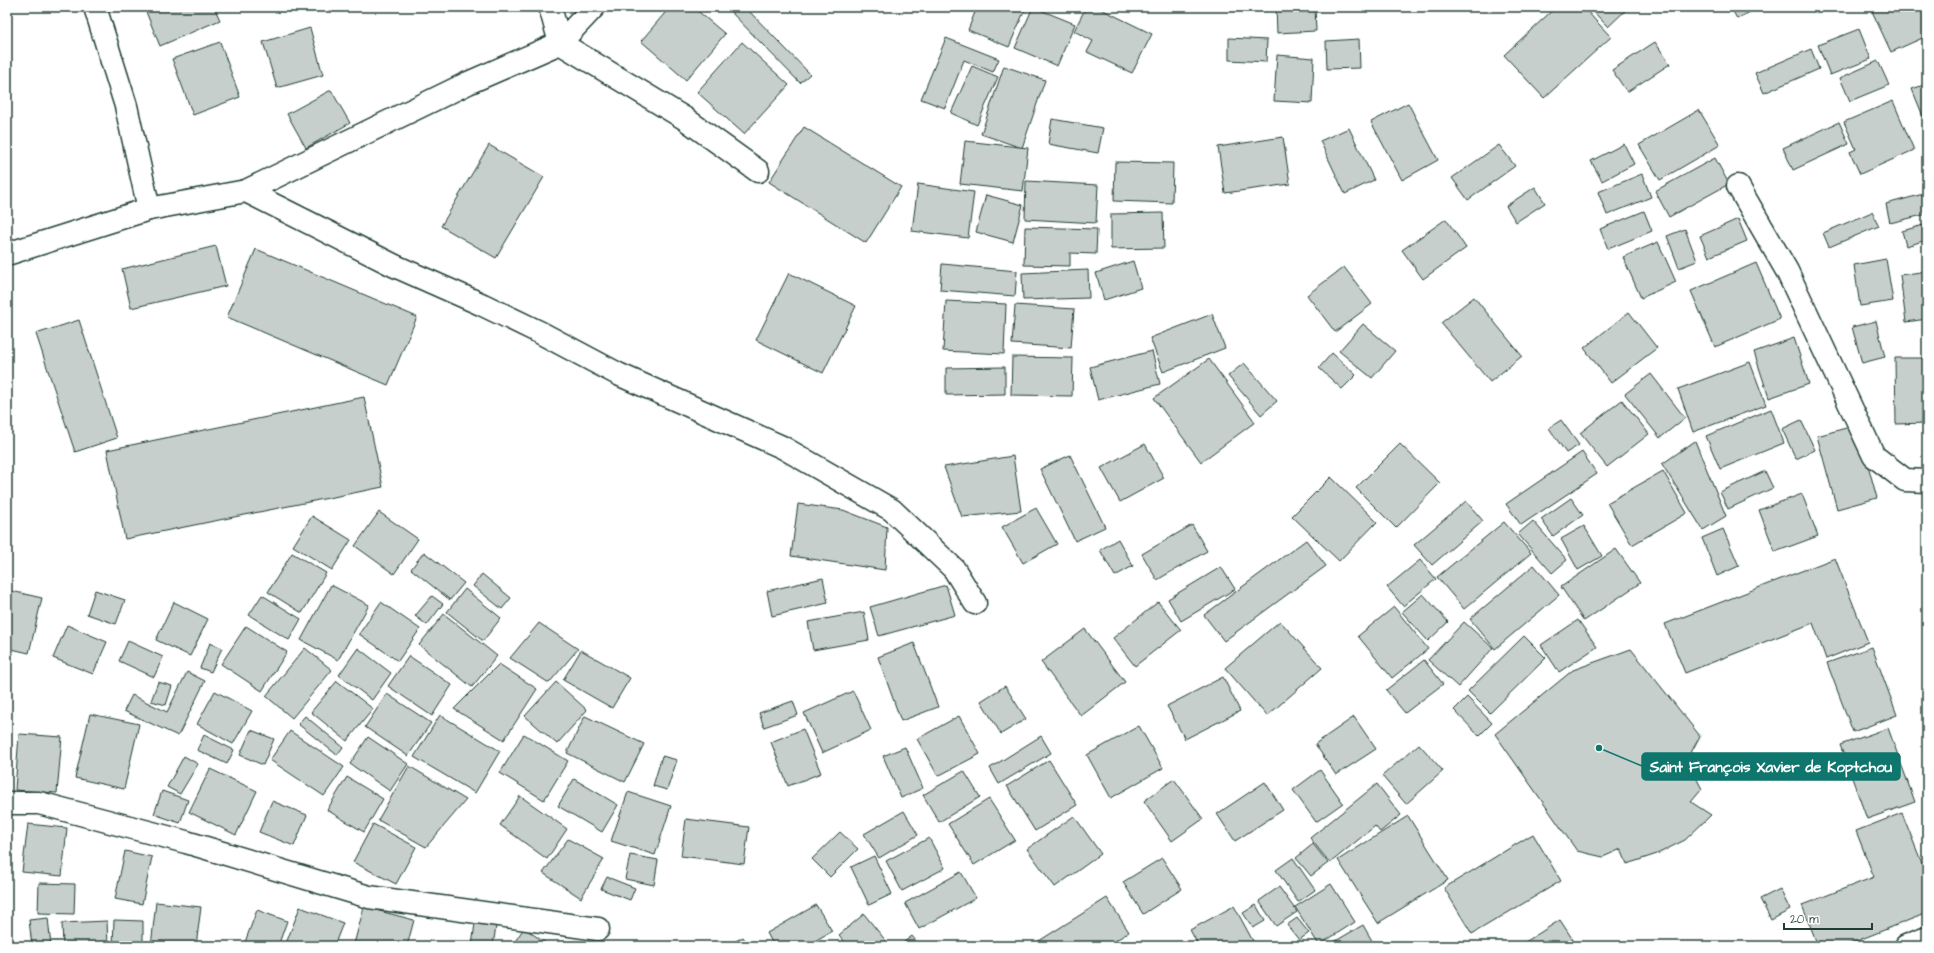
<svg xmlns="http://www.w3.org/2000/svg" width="1934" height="953" viewBox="0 0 1934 953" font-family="'Architects Daughter',sans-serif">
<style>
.building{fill:#c7cfcc;stroke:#1f3d34}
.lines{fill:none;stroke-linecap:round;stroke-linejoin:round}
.minor-casing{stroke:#1f3d34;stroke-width:25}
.highway-casing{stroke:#1f3d34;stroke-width:25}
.minor{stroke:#fff;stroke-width:22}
.highway{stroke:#fff;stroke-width:22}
.leader{fill:none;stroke:#0f766e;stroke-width:1.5}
.callout-dot{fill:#0f766e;stroke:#fff;stroke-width:1.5}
.callout{fill:#0f766e;stroke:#0f766e;stroke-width:1.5}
.callout-label{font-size:15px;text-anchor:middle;font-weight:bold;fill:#fff}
</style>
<rect width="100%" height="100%" fill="#fff"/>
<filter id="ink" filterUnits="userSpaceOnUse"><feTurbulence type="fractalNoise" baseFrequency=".025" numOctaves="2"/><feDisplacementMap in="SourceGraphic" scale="8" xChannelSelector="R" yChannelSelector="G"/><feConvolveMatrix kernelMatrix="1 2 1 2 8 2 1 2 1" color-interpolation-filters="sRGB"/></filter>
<g filter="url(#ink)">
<g class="building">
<path d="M 144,7 L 214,7 L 220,20 L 160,46 Z"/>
<path d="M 670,7 L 693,7 L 725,34 L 686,80 L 641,41 Z"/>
<path d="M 726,7 L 745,7 L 810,74 L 800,83 Z"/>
<path d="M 977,7 L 1026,7 L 1009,47 L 968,30 Z"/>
<path d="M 1033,7 L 1075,24 L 1057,66 L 1015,48 Z"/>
<path d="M 1086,7 L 1097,7 L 1152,34 L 1132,73 L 1087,52 L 1093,41 L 1074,31 Z"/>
<path d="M 1276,7 L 1315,7 L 1316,31 L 1277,33 Z"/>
<path d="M 1556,7 L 1583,7 L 1611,37 L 1544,98 L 1504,55 Z"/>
<path d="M 1589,7 L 1629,7 L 1608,27 Z"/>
<path d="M 1731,7 L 1759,7 L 1737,19 Z"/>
<path d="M 1874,7 L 1927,7 L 1927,36 L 1891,52 L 1871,9 Z"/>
<path d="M 310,28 L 323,75 L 277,88 L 263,42 Z"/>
<path d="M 1859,29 L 1871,59 L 1830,75 L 1818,45 Z"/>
<path d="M 946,38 L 999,59 L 993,72 L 964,60 L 945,108 L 921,99 Z"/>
<path d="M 1229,38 L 1267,40 L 1266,62 L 1229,60 Z"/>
<path d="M 1359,39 L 1360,68 L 1327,69 L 1326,41 Z"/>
<path d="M 220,42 L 240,97 L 193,115 L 172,59 Z"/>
<path d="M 742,42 L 789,85 L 744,134 L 697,92 Z"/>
<path d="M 1655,42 L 1670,64 L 1627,92 L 1612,70 Z"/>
<path d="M 1811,49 L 1819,69 L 1764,93 L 1755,73 Z"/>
<path d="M 1277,55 L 1314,58 L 1312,103 L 1274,101 Z"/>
<path d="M 1878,61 L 1889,85 L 1850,101 L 1840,78 Z"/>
<path d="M 972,66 L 998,77 L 977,125 L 951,113 Z"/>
<path d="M 1004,66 L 1045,80 L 1022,148 L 981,134 Z"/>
<path d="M 1927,84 L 1927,126 L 1912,89 Z"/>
<path d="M 331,90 L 350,123 L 306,148 L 287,114 Z"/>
<path d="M 1893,101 L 1914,150 L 1860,174 L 1850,152 L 1856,149 L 1844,122 Z"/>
<path d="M 1408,103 L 1438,160 L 1402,180 L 1371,122 Z"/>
<path d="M 1699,110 L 1720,145 L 1660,180 L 1639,145 Z"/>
<path d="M 1052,119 L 1103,128 L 1098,153 L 1048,144 Z"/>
<path d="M 1839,122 L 1849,144 L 1793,170 L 1783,148 Z"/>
<path d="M 804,127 L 901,187 L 866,243 L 769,182 Z"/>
<path d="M 1349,128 L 1374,180 L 1345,194 L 1320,141 Z"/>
<path d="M 1283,137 L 1290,184 L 1225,193 L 1218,147 Z"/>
<path d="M 965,141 L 1028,148 L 1023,191 L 960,184 Z"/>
<path d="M 1624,144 L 1634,164 L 1602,181 L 1591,161 Z"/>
<path d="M 489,145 L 544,177 L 496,258 L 441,226 Z"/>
<path d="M 1499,145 L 1515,166 L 1468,200 L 1452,178 Z"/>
<path d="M 1715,158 L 1729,184 L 1669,217 L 1655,191 Z"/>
<path d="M 1115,162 L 1173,163 L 1172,203 L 1114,201 Z"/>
<path d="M 1642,174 L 1651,197 L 1607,215 L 1598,192 Z"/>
<path d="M 1026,181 L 1098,185 L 1096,223 L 1025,219 Z"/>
<path d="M 918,184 L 974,192 L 968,238 L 912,231 Z"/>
<path d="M 1535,187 L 1545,203 L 1516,222 L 1506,206 Z"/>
<path d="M 1927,193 L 1927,214 L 1890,223 L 1886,204 Z"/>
<path d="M 986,195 L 1023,205 L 1013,242 L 976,232 Z"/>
<path d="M 1644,211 L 1652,231 L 1608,249 L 1600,229 Z"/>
<path d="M 1872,212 L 1879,226 L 1829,247 L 1823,233 Z"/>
<path d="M 1163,213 L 1164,248 L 1111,249 L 1111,214 Z"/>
<path d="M 1446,219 L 1466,248 L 1423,279 L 1402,250 Z"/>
<path d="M 1738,219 L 1747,241 L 1709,257 L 1700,236 Z"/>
<path d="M 1927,224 L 1927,240 L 1906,246 L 1902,231 Z"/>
<path d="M 1025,227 L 1097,229 L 1096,254 L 1070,253 L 1070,266 L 1024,265 Z"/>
<path d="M 1685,229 L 1697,261 L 1679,268 L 1667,236 Z"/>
<path d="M 1658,242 L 1676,282 L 1641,298 L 1623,257 Z"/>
<path d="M 216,246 L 226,286 L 131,308 L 122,269 Z"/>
<path d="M 256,249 L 417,317 L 388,385 L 227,317 Z"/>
<path d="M 1886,259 L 1893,301 L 1860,306 L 1854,265 Z"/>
<path d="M 1133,261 L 1141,288 L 1104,300 L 1096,273 Z"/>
<path d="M 1756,263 L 1780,319 L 1715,347 L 1691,291 Z"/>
<path d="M 942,264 L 1017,271 L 1015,296 L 940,290 Z"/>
<path d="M 1344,267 L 1372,304 L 1335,332 L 1307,295 Z"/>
<path d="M 1088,270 L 1089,298 L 1023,300 L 1022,273 Z"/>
<path d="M 1927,271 L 1927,319 L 1906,322 L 1900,275 Z"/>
<path d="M 789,273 L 856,306 L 823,373 L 756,340 Z"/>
<path d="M 1474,297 L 1522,356 L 1490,382 L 1441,323 Z"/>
<path d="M 946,301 L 1006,304 L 1004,354 L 943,351 Z"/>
<path d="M 1015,305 L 1074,309 L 1071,348 L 1012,344 Z"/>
<path d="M 1629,312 L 1657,348 L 1611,383 L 1584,348 Z"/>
<path d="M 1212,314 L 1225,348 L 1163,372 L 1150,338 Z"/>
<path d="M 79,320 L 117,438 L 75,452 L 36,334 Z"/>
<path d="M 1876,321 L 1885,357 L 1862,363 L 1852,327 Z"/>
<path d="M 1363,324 L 1395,351 L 1372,378 L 1339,351 Z"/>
<path d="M 1794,338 L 1809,384 L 1769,398 L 1754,352 Z"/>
<path d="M 1152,351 L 1160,384 L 1098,400 L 1090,367 Z"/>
<path d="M 1332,353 L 1356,375 L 1342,389 L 1319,368 Z"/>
<path d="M 1012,357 L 1073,358 L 1072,396 L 1011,395 Z"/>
<path d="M 1895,358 L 1927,358 L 1927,423 L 1896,424 Z"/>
<path d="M 1209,359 L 1255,422 L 1201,462 L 1154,398 Z"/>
<path d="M 1750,362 L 1766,405 L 1693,432 L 1678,389 Z"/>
<path d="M 1244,363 L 1277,401 L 1261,415 L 1228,376 Z"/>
<path d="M 1005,367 L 1005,394 L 946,395 L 946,368 Z"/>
<path d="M 1651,374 L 1685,418 L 1660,438 L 1625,394 Z"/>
<path d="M 364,397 L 383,487 L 125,539 L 107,450 Z"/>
<path d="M 1622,400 L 1649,434 L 1607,467 L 1580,433 Z"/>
<path d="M 1771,409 L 1784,443 L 1720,469 L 1706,436 Z"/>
<path d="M 1561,420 L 1579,445 L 1566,453 L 1549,428 Z"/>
<path d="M 1801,420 L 1815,450 L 1796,459 L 1782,429 Z"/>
<path d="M 1857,425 L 1877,498 L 1837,509 L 1817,436 Z"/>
<path d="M 1695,441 L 1726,516 L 1703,530 L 1662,464 Z"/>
<path d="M 1145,444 L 1164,478 L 1120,502 L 1101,468 Z"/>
<path d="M 1400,444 L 1440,483 L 1396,528 L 1356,488 Z"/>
<path d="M 1582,452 L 1597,474 L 1521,525 L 1506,504 Z"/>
<path d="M 1070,455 L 1105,527 L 1075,541 L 1040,469 Z"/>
<path d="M 1013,456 L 1021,511 L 962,517 L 944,467 Z"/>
<path d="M 1663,471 L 1687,513 L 1632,545 L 1607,503 Z"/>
<path d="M 1765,471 L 1773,488 L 1728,509 L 1720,492 Z"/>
<path d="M 1331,477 L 1377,522 L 1339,561 L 1292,516 Z"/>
<path d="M 1802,494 L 1818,536 L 1775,552 L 1759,510 Z"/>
<path d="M 1571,498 L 1583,515 L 1553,536 L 1541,519 Z"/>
<path d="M 1466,501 L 1483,521 L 1432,565 L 1414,545 Z"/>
<path d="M 798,504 L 843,510 L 887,527 L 885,570 L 791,556 Z"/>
<path d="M 1036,508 L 1057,544 L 1023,563 L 1002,527 Z"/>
<path d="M 379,512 L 418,539 L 394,574 L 355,546 Z"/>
<path d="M 312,516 L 351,540 L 332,570 L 293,546 Z"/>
<path d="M 1533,521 L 1567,560 L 1552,573 L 1518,534 Z"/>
<path d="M 1504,522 L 1531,553 L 1464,609 L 1437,577 Z"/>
<path d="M 1192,525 L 1207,551 L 1157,580 L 1142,554 Z"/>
<path d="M 1584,526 L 1602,556 L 1578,570 L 1561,539 Z"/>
<path d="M 1723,529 L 1739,566 L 1717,576 L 1702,538 Z"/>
<path d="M 1118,539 L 1133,566 L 1115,576 L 1100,550 Z"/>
<path d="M 1306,540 L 1326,566 L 1224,641 L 1204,615 Z"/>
<path d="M 1616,549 L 1640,583 L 1584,621 L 1561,587 Z"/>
<path d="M 424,552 L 464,583 L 450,600 L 411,569 Z"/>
<path d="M 292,553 L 326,573 L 302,613 L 268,592 Z"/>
<path d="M 1835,558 L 1868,642 L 1826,659 L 1813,623 L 1685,673 L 1665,624 Z"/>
<path d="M 1420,560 L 1436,579 L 1403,606 L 1387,587 Z"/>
<path d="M 1534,565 L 1559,595 L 1495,649 L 1470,619 Z"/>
<path d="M 1221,567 L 1235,589 L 1181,621 L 1168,599 Z"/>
<path d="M 482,574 L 511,598 L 502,609 L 473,586 Z"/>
<path d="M 823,578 L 828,603 L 772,616 L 767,591 Z"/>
<path d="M 331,585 L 369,605 L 338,660 L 301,640 Z"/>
<path d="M 946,585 L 955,615 L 879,636 L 870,607 Z"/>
<path d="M 465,589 L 501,618 L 483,641 L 447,612 Z"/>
<path d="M 7,590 L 42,598 L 29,653 L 7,648 Z"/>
<path d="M 95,590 L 125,600 L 116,624 L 87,614 Z"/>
<path d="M 1423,594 L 1448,622 L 1428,641 L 1402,612 Z"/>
<path d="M 262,595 L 301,619 L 289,640 L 249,615 Z"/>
<path d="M 432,596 L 443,604 L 427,625 L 415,616 Z"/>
<path d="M 174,602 L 208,619 L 190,656 L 156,640 Z"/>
<path d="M 381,602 L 420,629 L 398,661 L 359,634 Z"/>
<path d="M 1158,602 L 1181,630 L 1135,666 L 1113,638 Z"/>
<path d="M 1394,607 L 1428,649 L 1392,678 L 1358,636 Z"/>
<path d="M 864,612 L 869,640 L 813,650 L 808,622 Z"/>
<path d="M 444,614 L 497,656 L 472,687 L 419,645 Z"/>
<path d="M 1578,620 L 1597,647 L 1559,672 L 1541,645 Z"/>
<path d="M 1280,621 L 1322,668 L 1267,716 L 1225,668 Z"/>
<path d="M 1464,622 L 1493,648 L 1458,687 L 1428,660 Z"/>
<path d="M 539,623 L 578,649 L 549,683 L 510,658 Z"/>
<path d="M 67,625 L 107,642 L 93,674 L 53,658 Z"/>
<path d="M 246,626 L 287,652 L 262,691 L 221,664 Z"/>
<path d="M 1085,629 L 1125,682 L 1081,716 L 1041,662 Z"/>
<path d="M 1524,636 L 1546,658 L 1490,713 L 1468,691 Z"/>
<path d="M 128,641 L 163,657 L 154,677 L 119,661 Z"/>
<path d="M 210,643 L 222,648 L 211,672 L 200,668 Z"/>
<path d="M 914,643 L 938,707 L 901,721 L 878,657 Z"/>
<path d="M 1872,647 L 1897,715 L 1853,732 L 1827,663 Z"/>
<path d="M 305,648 L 332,670 L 292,718 L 266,696 Z"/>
<path d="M 358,648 L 391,673 L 372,700 L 339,675 Z"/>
<path d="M 1631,649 L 1700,736 L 1687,760 L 1702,789 L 1691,802 L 1711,815 L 1685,840 L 1657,854 L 1627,864 L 1621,849 L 1603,857 L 1577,851 L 1495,734 L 1573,670 Z"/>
<path d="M 581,650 L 630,678 L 612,708 L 563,680 Z"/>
<path d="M 409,656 L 452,685 L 432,716 L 388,686 Z"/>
<path d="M 1424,660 L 1443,684 L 1405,713 L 1386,690 Z"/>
<path d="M 499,664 L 537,689 L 504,740 L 454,709 Z"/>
<path d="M 187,672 L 205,681 L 178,736 L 124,711 L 132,695 L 167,712 Z"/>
<path d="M 1223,677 L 1240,711 L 1185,739 L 1167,706 Z"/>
<path d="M 337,681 L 373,709 L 347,741 L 311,712 Z"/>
<path d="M 158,682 L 172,686 L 166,705 L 151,701 Z"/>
<path d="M 556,682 L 587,710 L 557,744 L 525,716 Z"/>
<path d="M 1005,686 L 1026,719 L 1001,734 L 981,701 Z"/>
<path d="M 215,691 L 252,711 L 233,744 L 197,724 Z"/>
<path d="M 853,691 L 871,730 L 822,753 L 804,713 Z"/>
<path d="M 387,694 L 431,723 L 408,756 L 365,727 Z"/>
<path d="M 1467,697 L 1492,723 L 1479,736 L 1454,710 Z"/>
<path d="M 793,701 L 798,715 L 764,727 L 759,713 Z"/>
<path d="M 90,714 L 139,724 L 124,789 L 75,778 Z"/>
<path d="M 440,715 L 500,751 L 475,793 L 414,757 Z"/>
<path d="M 305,716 L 343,747 L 337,755 L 298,724 Z"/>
<path d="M 585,716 L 644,744 L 625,782 L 567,753 Z"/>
<path d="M 959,716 L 980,754 L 938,776 L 917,739 Z"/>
<path d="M 1354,717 L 1376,749 L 1336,775 L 1315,744 Z"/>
<path d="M 1139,726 L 1163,768 L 1111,798 L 1087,755 Z"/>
<path d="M 1888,728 L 1915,802 L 1867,819 L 1840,745 Z"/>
<path d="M 803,729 L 821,773 L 788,786 L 771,742 Z"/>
<path d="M 251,730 L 274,739 L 263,765 L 240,755 Z"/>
<path d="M 290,731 L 344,767 L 324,796 L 270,760 Z"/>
<path d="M 19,734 L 62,737 L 57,793 L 15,790 Z"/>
<path d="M 524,734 L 568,761 L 544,800 L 500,773 Z"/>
<path d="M 204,735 L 234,750 L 227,764 L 197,750 Z"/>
<path d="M 1041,736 L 1051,753 L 999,784 L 990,768 Z"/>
<path d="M 368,737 L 408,764 L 390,791 L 350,764 Z"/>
<path d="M 1419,744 L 1443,771 L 1406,804 L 1382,776 Z"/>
<path d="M 905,747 L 923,788 L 901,798 L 883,756 Z"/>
<path d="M 184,756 L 198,764 L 180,794 L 167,787 Z"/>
<path d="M 662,756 L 677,760 L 667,790 L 653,786 Z"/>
<path d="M 1049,760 L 1077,805 L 1035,831 L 1007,786 Z"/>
<path d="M 409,766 L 466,800 L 426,847 L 378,820 Z"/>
<path d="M 210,769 L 257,791 L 236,835 L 189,812 Z"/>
<path d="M 1320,770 L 1343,803 L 1316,822 L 1293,790 Z"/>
<path d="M 964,771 L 980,797 L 939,822 L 923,795 Z"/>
<path d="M 347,777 L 383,799 L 364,832 L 327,810 Z"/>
<path d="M 574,779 L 618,805 L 602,832 L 558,806 Z"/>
<path d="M 1174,779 L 1203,819 L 1172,841 L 1144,801 Z"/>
<path d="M 1265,782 L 1283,810 L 1235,841 L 1217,814 Z"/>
<path d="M 1377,784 L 1401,815 L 1380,832 L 1375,826 L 1330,863 L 1310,838 Z"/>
<path d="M 162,791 L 188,800 L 180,823 L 154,814 Z"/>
<path d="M 628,792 L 671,806 L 655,855 L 611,841 Z"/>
<path d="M 520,796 L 567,829 L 547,859 L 500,825 Z"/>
<path d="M 989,799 L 1015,840 L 974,865 L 948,824 Z"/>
<path d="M 272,801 L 307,815 L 294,846 L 259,832 Z"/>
<path d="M 904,811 L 918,835 L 879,858 L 864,834 Z"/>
<path d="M 1902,813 L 1927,876 L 1927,913 L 1844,946 L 1818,946 L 1802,905 L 1874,877 L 1856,831 Z"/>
<path d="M 1074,816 L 1101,854 L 1055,887 L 1027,849 Z"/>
<path d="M 1408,816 L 1448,880 L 1378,923 L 1338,860 Z"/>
<path d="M 686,819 L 749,827 L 744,864 L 681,856 Z"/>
<path d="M 28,824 L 67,828 L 62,876 L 22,872 Z"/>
<path d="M 373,824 L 416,847 L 396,884 L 353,862 Z"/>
<path d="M 840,832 L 858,849 L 830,877 L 812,859 Z"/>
<path d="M 1533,834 L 1561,881 L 1472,934 L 1444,888 Z"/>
<path d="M 929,838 L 945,868 L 902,891 L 886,861 Z"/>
<path d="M 568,839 L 604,859 L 581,898 L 543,873 Z"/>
<path d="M 1313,844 L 1328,863 L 1311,876 L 1296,858 Z"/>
<path d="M 125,851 L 152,857 L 142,904 L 115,899 Z"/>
<path d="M 630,855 L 658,860 L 654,885 L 625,879 Z"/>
<path d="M 874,856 L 892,894 L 869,905 L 851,867 Z"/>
<path d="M 1162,858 L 1182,889 L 1143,914 L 1123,882 Z"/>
<path d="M 1293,858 L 1315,890 L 1298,902 L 1276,870 Z"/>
<path d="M 961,872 L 976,898 L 919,929 L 905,903 Z"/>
<path d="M 607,877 L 635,888 L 630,900 L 601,889 Z"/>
<path d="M 39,883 L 75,884 L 74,914 L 38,913 Z"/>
<path d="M 1331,884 L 1355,922 L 1319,945 L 1295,907 Z"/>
<path d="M 1279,887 L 1297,912 L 1276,926 L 1259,901 Z"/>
<path d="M 1780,889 L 1790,910 L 1771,920 L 1760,899 Z"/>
<path d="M 1107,898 L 1129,932 L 1107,946 L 1031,946 Z"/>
<path d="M 156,902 L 201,907 L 196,946 L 151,946 Z"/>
<path d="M 816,905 L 832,931 L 806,946 L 774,946 L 767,933 Z"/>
<path d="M 1256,905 L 1265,921 L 1253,928 L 1243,913 Z"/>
<path d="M 1234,906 L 1254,943 L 1249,946 L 1199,946 L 1190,930 Z"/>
<path d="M 300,907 L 343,923 L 334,946 L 285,946 Z"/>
<path d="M 364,907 L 414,920 L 407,946 L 363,946 L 354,944 Z"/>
<path d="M 257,910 L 287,921 L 278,946 L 257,946 L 245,942 Z"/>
<path d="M 864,914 L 886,941 L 880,946 L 848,946 L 839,935 Z"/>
<path d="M 48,918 L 51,946 L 32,946 L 29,920 Z"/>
<path d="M 1297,918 L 1309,933 L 1299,940 L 1287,925 Z"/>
<path d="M 114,920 L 143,921 L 143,946 L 113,946 Z"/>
<path d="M 1560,920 L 1577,946 L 1519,946 Z"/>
<path d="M 107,921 L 108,946 L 63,946 L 62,923 Z"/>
<path d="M 475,923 L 496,926 L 493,946 L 472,946 Z"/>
<path d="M 1363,925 L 1375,946 L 1327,946 Z"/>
<path d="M 524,928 L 550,946 L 512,946 Z"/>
<path d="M 912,936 L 920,946 L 899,946 Z"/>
<path d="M 743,937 L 749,946 L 727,946 Z"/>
</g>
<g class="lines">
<defs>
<g id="minor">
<path d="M 95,7 L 126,106 L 149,209"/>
<path d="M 550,7 L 560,43 L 684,118 L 758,171"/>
<path d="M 1738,186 L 1787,271 L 1874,456 L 1905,480 L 1927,481"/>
<path d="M 246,191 L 468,83 L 560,43 L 594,7"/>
<path d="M 7,254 L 149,209 L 246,191 L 395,266 L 483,305 L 541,333 L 618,374 L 782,447 L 892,510 L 954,569 L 975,603"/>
<path d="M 7,803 L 39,803 L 186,842 L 369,897 L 598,929"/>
</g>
<path id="highway" d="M 1906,946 L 1927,938"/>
</defs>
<use href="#minor" class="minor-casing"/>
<use href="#highway" class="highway-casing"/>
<use href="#minor" class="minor"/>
<use href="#highway" class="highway"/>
</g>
</g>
<path class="leader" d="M1599 748L1642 766"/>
<circle class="callout-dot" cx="1599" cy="748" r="4"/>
<rect class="callout" x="1642" y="753" width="258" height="27" rx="4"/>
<g class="callout-label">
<text x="1771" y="772">Saint François Xavier de Koptchou</text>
</g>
<rect width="1934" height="953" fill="none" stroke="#fff" stroke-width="24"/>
<rect x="12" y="12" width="1910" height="929" fill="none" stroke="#1f3d34" stroke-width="1.5" filter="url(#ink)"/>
<path d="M1784 923v6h88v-6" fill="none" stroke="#1f3d34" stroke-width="2"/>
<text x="1790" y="923" font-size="12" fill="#1f3d34" stroke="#ffffff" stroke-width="3" paint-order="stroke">20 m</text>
</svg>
